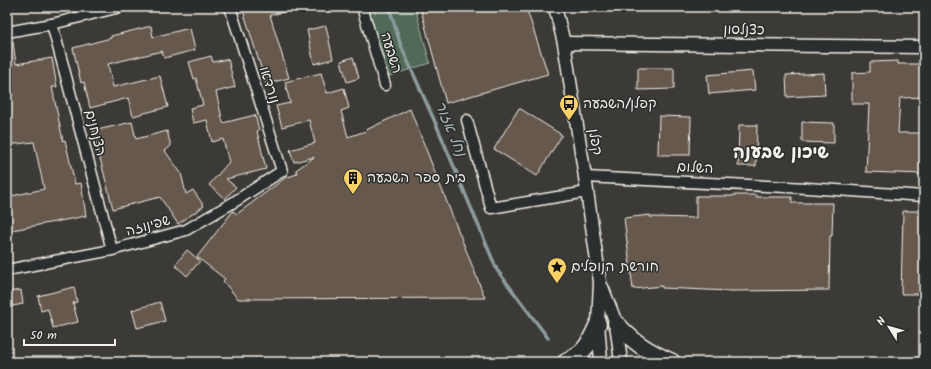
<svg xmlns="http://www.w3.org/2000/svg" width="931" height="369" viewBox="0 0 931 369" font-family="Kalam,'Playpen Sans Hebrew',sans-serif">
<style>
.green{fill:#516b59;stroke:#a2aea0}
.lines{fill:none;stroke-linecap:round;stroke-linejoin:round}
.stream{stroke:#8d9c9e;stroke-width:3.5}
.building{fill:#66584d;stroke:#f4f1e8}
.minor-casing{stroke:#f4f1e8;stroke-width:13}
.tertiary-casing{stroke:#f4f1e8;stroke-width:15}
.trunk-casing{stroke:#f4f1e8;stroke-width:19}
.minor{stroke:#2a2d2e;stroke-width:10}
.tertiary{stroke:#2a2d2e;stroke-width:12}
.trunk{stroke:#2a2d2e;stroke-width:16}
.labels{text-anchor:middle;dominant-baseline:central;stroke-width:3;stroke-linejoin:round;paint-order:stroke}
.street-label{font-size:14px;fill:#f4f1e8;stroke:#2a2d2e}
.poi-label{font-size:14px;fill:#f4f1e8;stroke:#2a2d2e;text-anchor:start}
.water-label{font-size:15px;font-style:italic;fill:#afb8b7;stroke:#2a2d2e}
.district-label{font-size:18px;font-weight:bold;fill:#f4f1e8;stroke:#2a2d2e}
</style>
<rect width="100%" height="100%" fill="#3c3a37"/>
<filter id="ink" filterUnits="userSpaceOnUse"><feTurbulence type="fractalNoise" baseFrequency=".025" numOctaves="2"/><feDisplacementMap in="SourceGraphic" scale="8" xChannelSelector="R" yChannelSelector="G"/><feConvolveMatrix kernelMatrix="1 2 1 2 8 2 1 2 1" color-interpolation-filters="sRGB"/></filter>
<g filter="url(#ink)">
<path class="green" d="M 363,7 L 415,7 L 430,63 L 380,79 Z"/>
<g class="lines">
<path class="stream" d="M 389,7 L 401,46 L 439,131 L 497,270 L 548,338"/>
</g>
<g class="building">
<path d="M 242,7 L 289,7 L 289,11 L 270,15 L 289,78 L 266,84 Z"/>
<path d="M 420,7 L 526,7 L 548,74 L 446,103 Z"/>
<path d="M 151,26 L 153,37 L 190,28 L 195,50 L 164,58 L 162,51 L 108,64 L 113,87 L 160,76 L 168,107 L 133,116 L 128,98 L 90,108 L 84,82 L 81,83 L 73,48 L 111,38 L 111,36 Z"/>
<path d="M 326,26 L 333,59 L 314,64 L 307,30 Z"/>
<path d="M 7,42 L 13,42 L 16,64 L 52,58 L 57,87 L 52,87 L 63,141 L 65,140 L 75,184 L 81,183 L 86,216 L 7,231 L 7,197 L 44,189 L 34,142 L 7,145 Z"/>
<path d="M 211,56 L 213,62 L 228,59 L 235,87 L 216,92 L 223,123 L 255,115 L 259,130 L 257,131 L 266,169 L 226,179 L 236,187 L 225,199 L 209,185 L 229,162 L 223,139 L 212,142 L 207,120 L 193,123 L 190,108 L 203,105 L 196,78 L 194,79 L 189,62 Z"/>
<path d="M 353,57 L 359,78 L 347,82 L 341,61 Z"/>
<path d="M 898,61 L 898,64 L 924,64 L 924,97 L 900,98 L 898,133 L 924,133 L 924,174 L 866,172 L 869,104 L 852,104 L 852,73 L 870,72 L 870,62 Z"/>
<path d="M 638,68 L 674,68 L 674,89 L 638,90 Z"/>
<path d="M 753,71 L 755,90 L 709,94 L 707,75 Z"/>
<path d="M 321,73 L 327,93 L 344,88 L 349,108 L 341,111 L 348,137 L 366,131 L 366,130 L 410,109 L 485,298 L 238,299 L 223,281 L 225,279 L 197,257 L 233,211 L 237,214 L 285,178 L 297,174 L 296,170 L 314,157 L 294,162 L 290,150 L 315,143 L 309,120 L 282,127 L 276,106 L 290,103 L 285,82 Z"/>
<path d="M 824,73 L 825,95 L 787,97 L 786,75 Z"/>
<path d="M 519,108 L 562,135 L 537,176 L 494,149 Z"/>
<path d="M 659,116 L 691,117 L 690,155 L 658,155 Z"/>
<path d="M 132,122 L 136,139 L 167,131 L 171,146 L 165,151 L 181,173 L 186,194 L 193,190 L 204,206 L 178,224 L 160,197 L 113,209 L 93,131 Z"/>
<path d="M 802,122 L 834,123 L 834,143 L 802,142 Z"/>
<path d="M 739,125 L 757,125 L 756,166 L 738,166 Z"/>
<path d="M 733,195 L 756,195 L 756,197 L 792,197 L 792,203 L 833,203 L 832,236 L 830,236 L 829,290 L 730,291 L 662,288 L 662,286 L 633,289 L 624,218 L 650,215 L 650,217 L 696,218 L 696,196 L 733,196 Z"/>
<path d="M 903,211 L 924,211 L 924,294 L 901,294 Z"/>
<path d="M 187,250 L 200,261 L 187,276 L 175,265 Z"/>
<path d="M 74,287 L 77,302 L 73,303 L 78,322 L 53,328 L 48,309 L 41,311 L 38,296 Z"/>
<path d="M 21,290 L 23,304 L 7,307 L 7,292 Z"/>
<path d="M 160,302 L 165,321 L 137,328 L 132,310 Z"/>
</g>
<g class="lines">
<defs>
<g id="minor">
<path d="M 362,7 L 385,85"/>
<path d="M 52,24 L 112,250"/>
<path d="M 7,32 L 52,24 L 120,7"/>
<path d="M 467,120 L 491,208 L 587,192"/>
<path d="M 585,177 L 807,188 L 924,196"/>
<path d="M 7,270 L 112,250 L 186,230 L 234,202 L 282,171 L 230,7"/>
</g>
<g id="tertiary">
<path d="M 555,7 L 564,43 L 585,177 L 600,282 L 598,324 L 601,362"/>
<path d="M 564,43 L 924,47"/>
<path d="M 602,287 L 616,323 L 621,362"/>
</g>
<g id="trunk">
<path d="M 616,323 C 633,342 648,352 672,362"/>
<path d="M 566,362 C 586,352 589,344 598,324"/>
</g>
</defs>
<use href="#minor" class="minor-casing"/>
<use href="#tertiary" class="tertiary-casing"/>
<use href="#trunk" class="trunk-casing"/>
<use href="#minor" class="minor"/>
<use href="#tertiary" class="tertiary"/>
<use href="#trunk" class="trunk"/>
</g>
</g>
<defs>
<symbol id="bus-pin" viewBox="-11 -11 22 30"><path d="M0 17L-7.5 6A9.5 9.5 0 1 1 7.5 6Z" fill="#ffd166" stroke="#2a2d2e"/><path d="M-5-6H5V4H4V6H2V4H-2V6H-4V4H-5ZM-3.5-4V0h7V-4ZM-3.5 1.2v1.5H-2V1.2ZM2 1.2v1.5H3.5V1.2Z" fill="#111"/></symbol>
<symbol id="building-pin" viewBox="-11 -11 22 30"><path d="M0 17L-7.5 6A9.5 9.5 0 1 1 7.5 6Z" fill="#ffd166" stroke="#2a2d2e"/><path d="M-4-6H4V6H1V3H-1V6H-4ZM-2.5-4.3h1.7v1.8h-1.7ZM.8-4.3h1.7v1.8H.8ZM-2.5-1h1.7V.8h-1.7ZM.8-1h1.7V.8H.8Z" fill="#111"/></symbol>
<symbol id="sight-pin" viewBox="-11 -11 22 30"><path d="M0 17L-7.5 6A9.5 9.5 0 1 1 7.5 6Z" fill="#ffd166" stroke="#2a2d2e"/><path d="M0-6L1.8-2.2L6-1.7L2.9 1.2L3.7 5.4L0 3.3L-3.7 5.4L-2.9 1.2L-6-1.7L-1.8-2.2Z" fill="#111"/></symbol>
</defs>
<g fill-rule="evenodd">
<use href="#bus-pin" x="558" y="93" width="22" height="30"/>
<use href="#building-pin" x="342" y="167" width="22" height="30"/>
<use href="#sight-pin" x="546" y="256" width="22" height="30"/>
</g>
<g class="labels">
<g class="street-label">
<text transform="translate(744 30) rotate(1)">כצנלסון</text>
<text transform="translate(391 53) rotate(73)">השבעה</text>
<text transform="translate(269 85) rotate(73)">נורדאו</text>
<text transform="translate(95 133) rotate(75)">הצנחנים</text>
<text transform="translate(595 142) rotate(81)">קפלן</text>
<text transform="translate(695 168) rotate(3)">השלום</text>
<text transform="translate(148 226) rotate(-15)">שפינוזה</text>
</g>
<g class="poi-label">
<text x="583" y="104">קפלן/השבעה</text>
<text x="367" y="178">בית ספר השבעה</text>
<text x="571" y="267">חורשת הנופלים</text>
</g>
<g class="water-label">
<text transform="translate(450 129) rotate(67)">נחל אזור</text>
</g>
<g class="district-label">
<text x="781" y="153">שיכון שבענה</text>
</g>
</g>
<rect width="931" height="369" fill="none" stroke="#2a2d2e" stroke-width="24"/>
<rect x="12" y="12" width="907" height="345" fill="none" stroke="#f4f1e8" stroke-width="1.5" filter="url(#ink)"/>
<g transform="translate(889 327) rotate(307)" stroke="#2a2d2e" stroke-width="3" paint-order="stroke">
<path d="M0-3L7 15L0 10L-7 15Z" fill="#f4f1e8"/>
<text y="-6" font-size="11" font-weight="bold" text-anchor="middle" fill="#f4f1e8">N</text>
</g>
<path d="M24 339v6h91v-6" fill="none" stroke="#f4f1e8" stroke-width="2"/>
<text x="30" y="339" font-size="12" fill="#f4f1e8" stroke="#2a2d2e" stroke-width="3" paint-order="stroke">50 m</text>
</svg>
